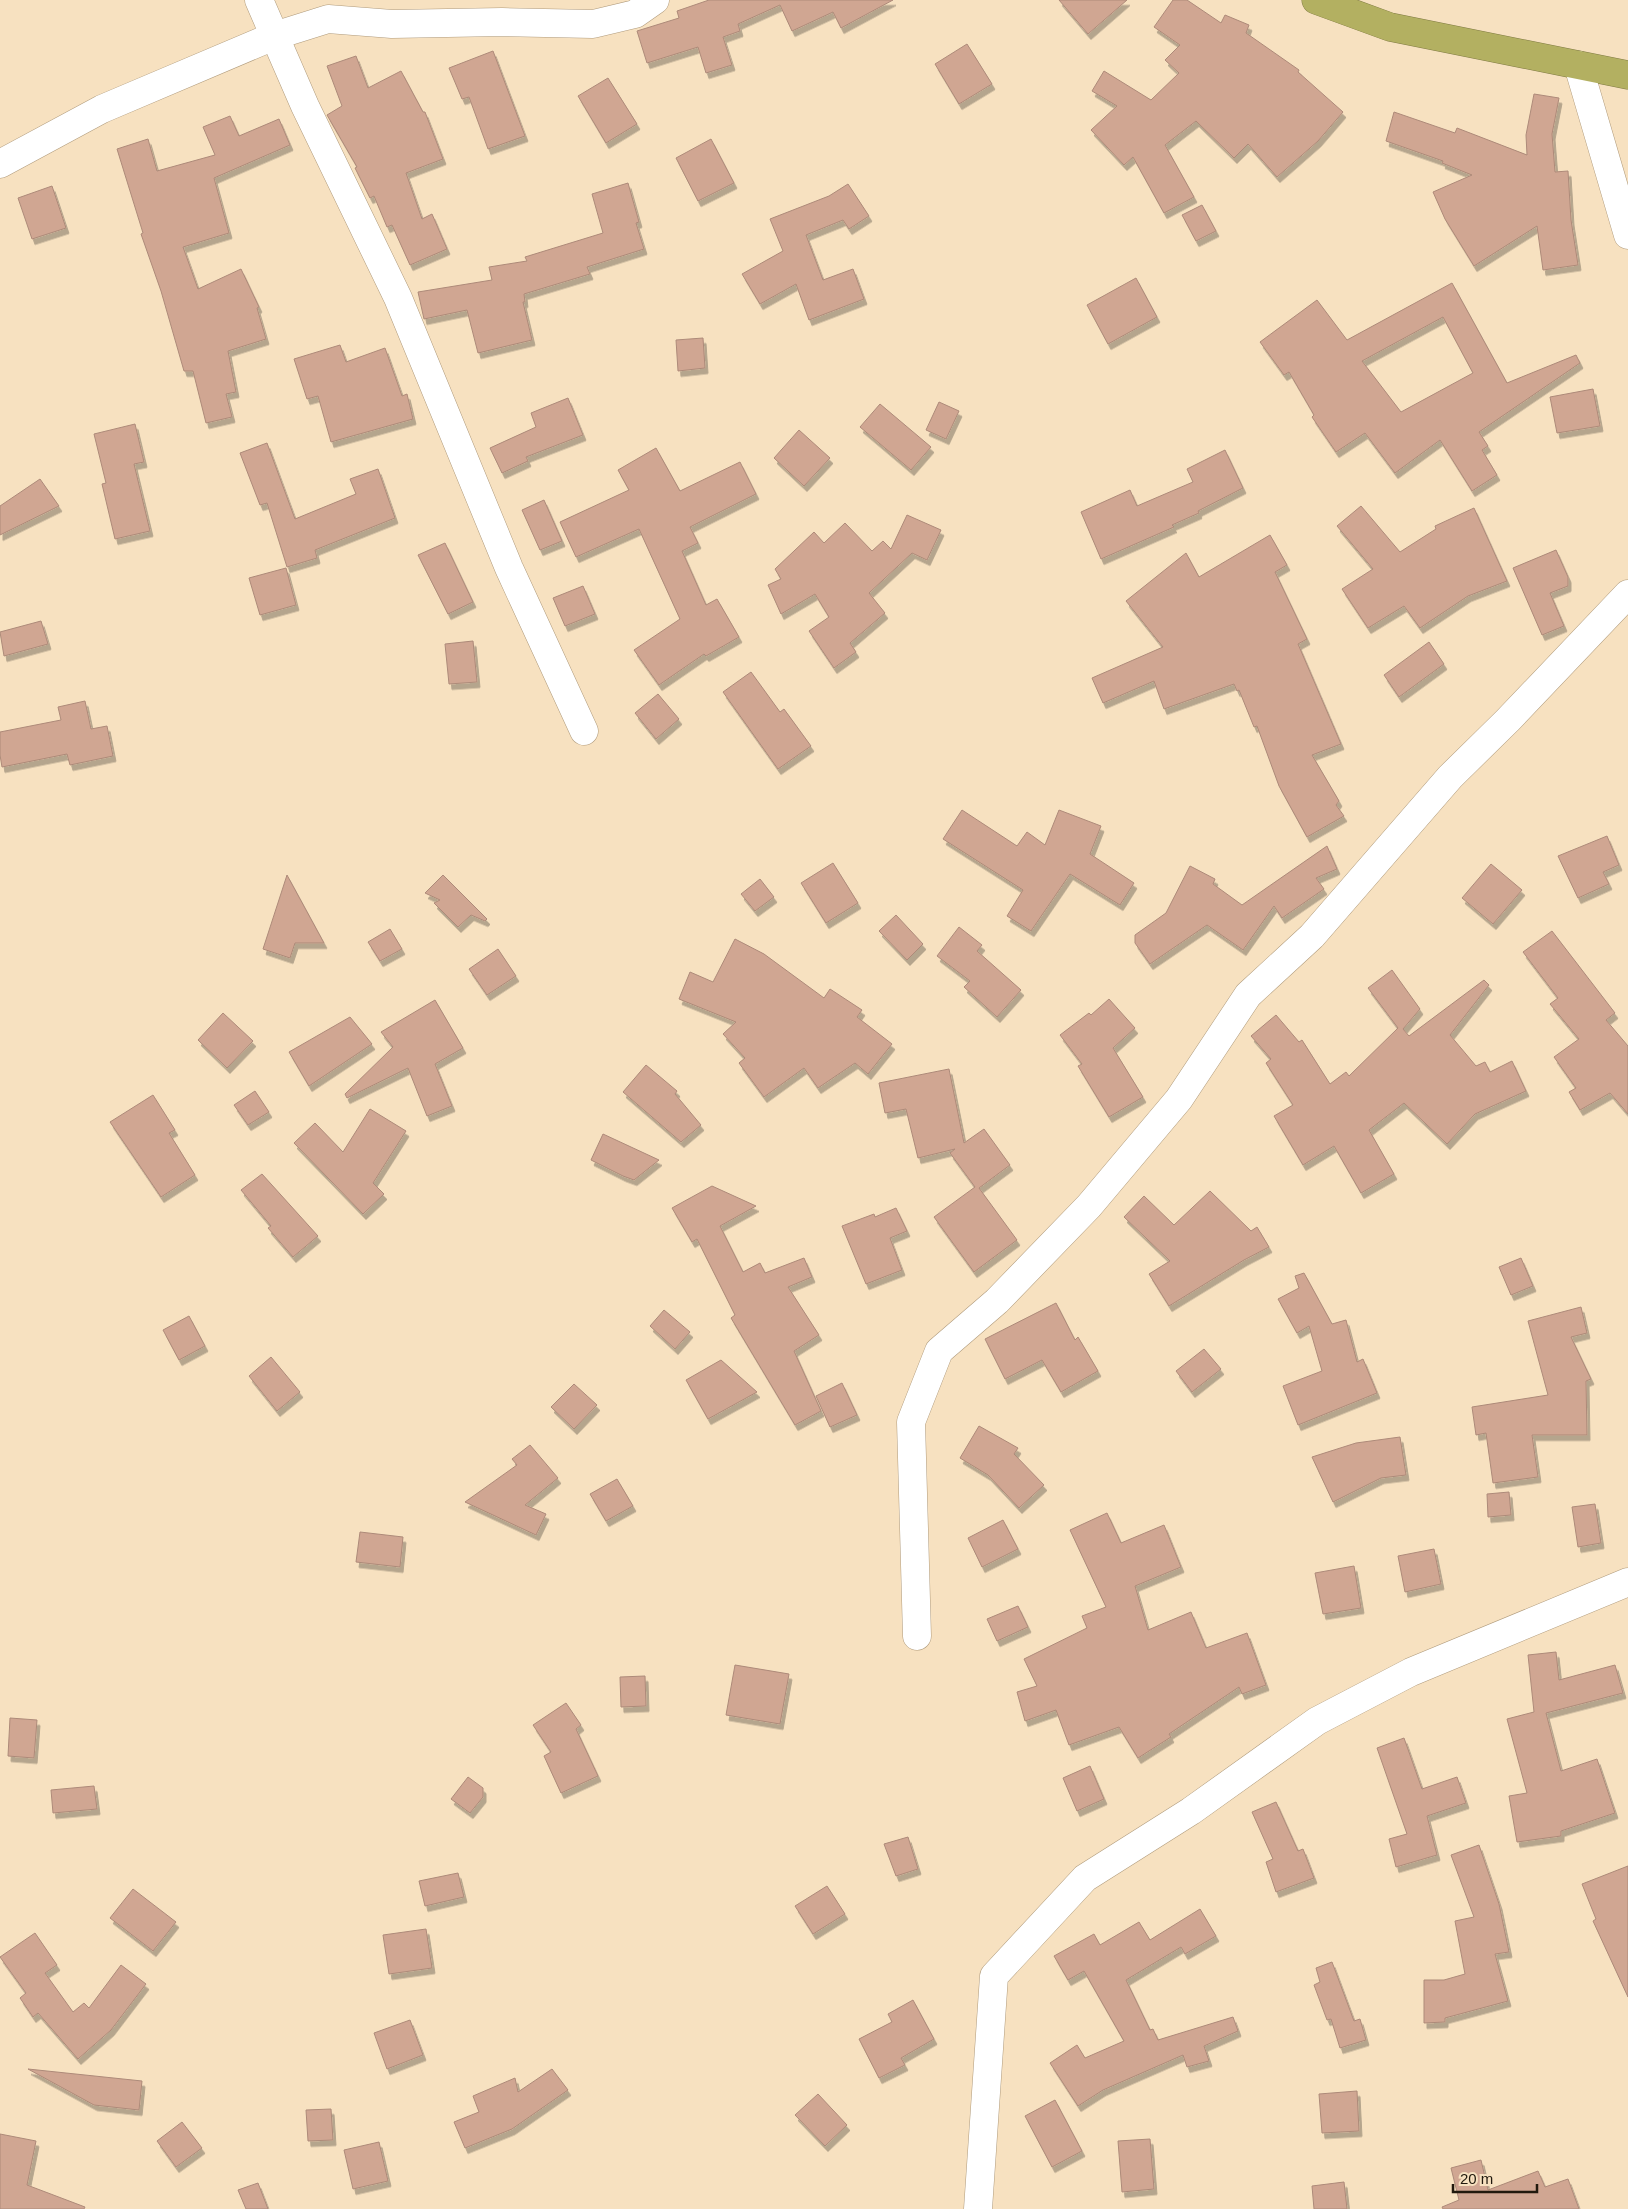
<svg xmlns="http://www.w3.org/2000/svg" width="1628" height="2209" viewBox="0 0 1628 2209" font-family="Helvetica,sans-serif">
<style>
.building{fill:#d0a692;stroke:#ad8a79;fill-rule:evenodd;filter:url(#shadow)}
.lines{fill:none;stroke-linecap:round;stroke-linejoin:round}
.minor-casing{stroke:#b09b7c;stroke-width:29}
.highway-casing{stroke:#807b44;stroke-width:29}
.minor{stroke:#fff;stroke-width:28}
.highway{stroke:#b3b061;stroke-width:28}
</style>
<defs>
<filter id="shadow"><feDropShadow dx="3" dy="5.5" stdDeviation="0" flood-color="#0004"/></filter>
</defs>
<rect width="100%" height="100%" fill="#f7e1c0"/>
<g class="building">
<path d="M 709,0 L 893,0 L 841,28 L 833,12 L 792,31 L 780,5 L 738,24 L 740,31 L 723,37 L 732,65 L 706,73 L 698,47 L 647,63 L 637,31 L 679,18 L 677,11 Z"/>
<path d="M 1059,0 L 1127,0 L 1088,34 Z"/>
<path d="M 1173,0 L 1187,0 L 1221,23 L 1225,15 L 1249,25 L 1246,33 L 1299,70 L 1298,72 L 1343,112 L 1318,141 L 1277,177 L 1248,144 L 1234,158 L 1196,121 L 1165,145 L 1194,197 L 1164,213 L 1133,157 L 1124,165 L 1091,130 L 1117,106 L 1092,91 L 1104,71 L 1151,100 L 1179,73 L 1165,60 L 1180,45 L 1154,27 Z"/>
<path d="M 967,44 L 992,84 L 959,104 L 935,64 Z"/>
<path d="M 493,51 L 525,136 L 488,149 L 469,97 L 462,99 L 449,68 Z"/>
<path d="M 356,56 L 368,88 L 401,71 L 423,112 L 425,112 L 443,159 L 406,173 L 422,219 L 432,214 L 447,249 L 410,265 L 392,225 L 387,227 L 374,196 L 370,198 L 355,168 L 357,167 L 327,115 L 342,106 L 327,66 Z"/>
<path d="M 608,78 L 637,124 L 606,143 L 578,96 Z"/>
<path d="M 1534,94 L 1559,98 L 1552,134 L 1555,172 L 1568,171 L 1571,220 L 1578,265 L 1543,270 L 1537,226 L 1474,266 L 1445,219 L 1433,192 L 1472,175 L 1442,163 L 1443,161 L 1386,141 L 1394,112 L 1455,133 L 1457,128 L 1527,155 L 1526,135 Z"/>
<path d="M 230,116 L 239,136 L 279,119 L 290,145 L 214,178 L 229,233 L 183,247 L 198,289 L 241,269 L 259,307 L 257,308 L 266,339 L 228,351 L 236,392 L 226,394 L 232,417 L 206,423 L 193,371 L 184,371 L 161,291 L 141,234 L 143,233 L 117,149 L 148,139 L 157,171 L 215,155 L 203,127 Z"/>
<path d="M 711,139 L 734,183 L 698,201 L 676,158 Z"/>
<path d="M 628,183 L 639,222 L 636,223 L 644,249 L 587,267 L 590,274 L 524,294 L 525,302 L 523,302 L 532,340 L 478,353 L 467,310 L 424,319 L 418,292 L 492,280 L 489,267 L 527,261 L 525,257 L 603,233 L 592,194 Z"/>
<path d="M 848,184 L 869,216 L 849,229 L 843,220 L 806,235 L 823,280 L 853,269 L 864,299 L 809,320 L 796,284 L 760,304 L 742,274 L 783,251 L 770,219 L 829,196 Z"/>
<path d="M 52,186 L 66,228 L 32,239 L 18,198 Z"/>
<path d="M 1202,205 L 1216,231 L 1196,241 L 1182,215 Z"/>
<path d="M 1136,278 L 1157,317 L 1108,344 L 1087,305 Z"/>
<path d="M 1452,283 L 1507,383 L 1576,355 L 1580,363 L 1479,432 L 1488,446 L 1482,450 L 1497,475 L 1472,491 L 1440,440 L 1395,473 L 1365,433 L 1336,452 L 1312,417 L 1314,415 L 1289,372 L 1284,375 L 1260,342 L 1317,300 L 1347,340 ZM 1443,317 L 1473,373 L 1401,412 L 1362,361 Z"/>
<path d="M 703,338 L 705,368 L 678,371 L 676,340 Z"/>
<path d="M 340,345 L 346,362 L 385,348 L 402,396 L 407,394 L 413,419 L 331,442 L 318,396 L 307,399 L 294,359 Z"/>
<path d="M 1593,389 L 1600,426 L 1557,433 L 1550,397 Z"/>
<path d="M 568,398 L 583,435 L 526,457 L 528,461 L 502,473 L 490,448 L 536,427 L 531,413 Z"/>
<path d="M 939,402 L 959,411 L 946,439 L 926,430 Z"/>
<path d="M 880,404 L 931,447 L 911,470 L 860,427 Z"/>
<path d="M 135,424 L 144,462 L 134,464 L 150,531 L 115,539 L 102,484 L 106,483 L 94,434 Z"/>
<path d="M 799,430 L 830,458 L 804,486 L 774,458 Z"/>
<path d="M 267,443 L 295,519 L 356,494 L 350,479 L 378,469 L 395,518 L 315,550 L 317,558 L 287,567 L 267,503 L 260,505 L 240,453 Z"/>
<path d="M 656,448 L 680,491 L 740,462 L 756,494 L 690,527 L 698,543 L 682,551 L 706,605 L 717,599 L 739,637 L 706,656 L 704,654 L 659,685 L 634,650 L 680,619 L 639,529 L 576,557 L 560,522 L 629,490 L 618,470 Z"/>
<path d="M 1225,450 L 1243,488 L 1198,511 L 1199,513 L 1172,525 L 1174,527 L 1101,559 L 1081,512 L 1130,490 L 1137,506 L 1193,482 L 1187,469 Z"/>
<path d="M 40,479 L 59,506 L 0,535 L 0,506 Z"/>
<path d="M 544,500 L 562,541 L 540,550 L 522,510 Z"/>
<path d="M 1361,506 L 1400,552 L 1436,529 L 1435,526 L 1474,508 L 1507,581 L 1468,596 L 1420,628 L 1404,606 L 1368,628 L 1342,589 L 1373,569 L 1337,526 Z"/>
<path d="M 907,515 L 941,530 L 927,560 L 912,553 L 869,593 L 885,613 L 850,643 L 856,652 L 834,668 L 809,631 L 829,617 L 815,594 L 781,614 L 768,585 L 781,579 L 775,569 L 814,532 L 824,543 L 845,523 L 872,551 L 883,541 L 891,549 Z"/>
<path d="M 1270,535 L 1287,565 L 1275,572 L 1307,639 L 1298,644 L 1341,744 L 1312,755 L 1339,801 L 1336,805 L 1344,816 L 1307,837 L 1279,786 L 1257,726 L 1254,727 L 1239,690 L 1237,691 L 1234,684 L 1164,709 L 1154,681 L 1103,703 L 1092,678 L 1163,647 L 1126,601 L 1186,553 L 1199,577 Z"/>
<path d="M 445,543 L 473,602 L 448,614 L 418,555 Z"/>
<path d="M 1556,550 L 1568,577 L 1568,586 L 1550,593 L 1564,626 L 1542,635 L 1513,568 Z"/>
<path d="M 286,568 L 296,605 L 260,615 L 249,578 Z"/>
<path d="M 583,586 L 595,614 L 565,626 L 553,598 Z"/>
<path d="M 41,621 L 48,644 L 4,656 L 0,632 Z"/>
<path d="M 473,641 L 477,682 L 449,684 L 445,644 Z"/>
<path d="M 1429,642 L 1444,664 L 1399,697 L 1384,675 Z"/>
<path d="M 751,672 L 780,712 L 784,709 L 811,746 L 778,769 L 723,692 Z"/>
<path d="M 658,694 L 679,719 L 656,739 L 635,713 Z"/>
<path d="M 85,701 L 91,729 L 107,726 L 113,756 L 70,765 L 67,754 L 2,767 L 0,755 L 0,732 L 61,720 L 58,707 Z"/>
<path d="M 962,810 L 1017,846 L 1027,832 L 1045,845 L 1059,810 L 1101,826 L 1090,854 L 1134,883 L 1120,905 L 1070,874 L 1031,931 L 1007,916 L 1023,890 L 943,839 Z"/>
<path d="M 1607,836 L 1619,865 L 1603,872 L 1609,884 L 1578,898 L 1558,856 Z"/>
<path d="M 1327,846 L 1337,869 L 1316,878 L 1324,889 L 1282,918 L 1274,906 L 1243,950 L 1207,925 L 1150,964 L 1135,943 L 1135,935 L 1166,913 L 1190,866 L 1215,879 L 1213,884 L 1242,905 Z"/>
<path d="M 833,863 L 858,903 L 826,923 L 801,883 Z"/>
<path d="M 1491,864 L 1522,890 L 1493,924 L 1462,898 Z"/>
<path d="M 287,875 L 324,943 L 295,943 L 290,958 L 263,949 Z"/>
<path d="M 443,875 L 487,919 L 485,921 L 471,915 L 458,927 L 434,903 L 440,900 L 425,893 Z"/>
<path d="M 760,879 L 774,897 L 755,911 L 741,894 Z"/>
<path d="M 896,915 L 923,944 L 907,960 L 879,931 Z"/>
<path d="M 959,927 L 982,945 L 977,951 L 1021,990 L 997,1017 L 964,987 L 970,981 L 937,956 Z"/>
<path d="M 390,929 L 402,949 L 380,961 L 368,942 Z"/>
<path d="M 1552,931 L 1615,1013 L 1606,1020 L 1628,1046 L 1628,1114 L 1610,1093 L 1580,1110 L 1569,1092 L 1576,1088 L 1554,1057 L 1579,1039 L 1550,1004 L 1558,998 L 1523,952 Z"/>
<path d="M 735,939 L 764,954 L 824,998 L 830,989 L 862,1010 L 857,1017 L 892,1044 L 868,1074 L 855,1063 L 818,1088 L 804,1068 L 764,1097 L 739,1063 L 745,1058 L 723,1034 L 736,1022 L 679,999 L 690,972 L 713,982 Z"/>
<path d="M 498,949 L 516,976 L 487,995 L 469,969 Z"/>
<path d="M 1392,970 L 1420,1009 L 1403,1029 L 1409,1036 L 1484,980 L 1489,985 L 1450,1035 L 1476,1066 L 1485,1062 L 1490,1072 L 1512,1061 L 1526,1091 L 1475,1114 L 1447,1144 L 1404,1103 L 1369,1130 L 1394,1174 L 1361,1193 L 1334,1146 L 1303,1165 L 1274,1116 L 1293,1105 L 1266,1063 L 1271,1059 L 1251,1036 L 1276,1015 L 1299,1042 L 1302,1040 L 1330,1084 L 1346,1072 L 1349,1076 L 1398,1028 L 1368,988 Z"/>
<path d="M 1109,999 L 1135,1028 L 1113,1048 L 1143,1097 L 1109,1117 L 1078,1066 L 1082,1064 L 1060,1035 L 1089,1013 L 1091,1015 Z"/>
<path d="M 435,1000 L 463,1048 L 435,1064 L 452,1106 L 427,1116 L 408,1068 L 347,1098 L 345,1094 L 393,1047 L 381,1032 Z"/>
<path d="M 223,1013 L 253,1041 L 227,1068 L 198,1040 Z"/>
<path d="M 350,1017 L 372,1044 L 309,1086 L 289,1052 Z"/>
<path d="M 646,1065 L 677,1091 L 675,1094 L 701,1125 L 681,1142 L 623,1092 Z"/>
<path d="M 949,1069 L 964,1143 L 984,1129 L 1010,1165 L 979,1188 L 1017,1240 L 974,1272 L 934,1217 L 975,1187 L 950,1153 L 955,1149 L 918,1158 L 906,1109 L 885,1113 L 879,1083 Z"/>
<path d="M 255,1091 L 269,1112 L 248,1125 L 234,1105 Z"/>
<path d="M 153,1095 L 175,1130 L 169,1133 L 195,1175 L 161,1197 L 110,1122 Z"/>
<path d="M 370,1109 L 406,1131 L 373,1183 L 384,1194 L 363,1214 L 294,1143 L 315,1123 L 343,1152 Z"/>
<path d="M 603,1134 L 659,1160 L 634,1180 L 623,1176 L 591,1160 Z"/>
<path d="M 262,1174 L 318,1236 L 293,1257 L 268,1228 L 271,1226 L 241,1190 Z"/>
<path d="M 712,1186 L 756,1206 L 720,1226 L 743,1272 L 760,1263 L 765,1273 L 804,1258 L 812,1277 L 788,1287 L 819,1335 L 794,1351 L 821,1411 L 795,1425 L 731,1318 L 735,1315 L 697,1239 L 692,1242 L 672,1208 Z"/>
<path d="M 1210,1191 L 1251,1231 L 1257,1227 L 1269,1247 L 1244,1260 L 1169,1306 L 1149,1274 L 1170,1261 L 1124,1217 L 1144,1196 L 1174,1225 Z"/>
<path d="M 896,1208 L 907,1231 L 890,1238 L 902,1270 L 866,1284 L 842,1226 L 874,1214 L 875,1217 Z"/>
<path d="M 1521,1258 L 1533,1286 L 1511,1295 L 1499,1267 Z"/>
<path d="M 1304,1273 L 1332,1324 L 1346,1320 L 1357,1362 L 1363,1359 L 1377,1393 L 1298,1425 L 1283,1386 L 1322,1371 L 1309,1326 L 1297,1333 L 1278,1299 L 1299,1288 L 1295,1276 Z"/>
<path d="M 1056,1303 L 1075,1340 L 1078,1337 L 1098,1371 L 1061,1392 L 1042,1360 L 1005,1379 L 985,1339 Z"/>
<path d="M 1581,1307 L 1587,1333 L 1571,1337 L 1591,1379 L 1586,1381 L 1587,1435 L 1532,1435 L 1538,1477 L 1493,1483 L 1486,1433 L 1476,1435 L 1472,1407 L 1548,1395 L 1528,1321 Z"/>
<path d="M 664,1310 L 690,1332 L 675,1349 L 650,1326 Z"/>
<path d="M 189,1316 L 205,1346 L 179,1360 L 163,1330 Z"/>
<path d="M 1204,1349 L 1221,1369 L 1192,1392 L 1176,1371 Z"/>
<path d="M 271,1357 L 300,1392 L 277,1411 L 249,1376 Z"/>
<path d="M 721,1360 L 757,1392 L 708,1419 L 686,1380 Z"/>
<path d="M 842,1383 L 857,1415 L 830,1427 L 816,1396 Z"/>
<path d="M 574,1384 L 597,1405 L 574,1429 L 551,1407 Z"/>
<path d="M 979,1426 L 1018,1448 L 1014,1454 L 1044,1485 L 1019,1508 L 988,1475 L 960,1458 Z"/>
<path d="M 1400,1437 L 1406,1475 L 1381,1478 L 1333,1502 L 1312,1457 L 1356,1443 Z"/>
<path d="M 530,1445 L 558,1478 L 525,1505 L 546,1514 L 536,1535 L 465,1502 L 517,1465 L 512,1459 Z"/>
<path d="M 617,1479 L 633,1506 L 606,1521 L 590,1494 Z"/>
<path d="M 1509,1492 L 1511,1515 L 1488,1517 L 1487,1494 Z"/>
<path d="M 1595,1504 L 1601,1543 L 1578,1547 L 1572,1507 Z"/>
<path d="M 1107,1513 L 1121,1543 L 1164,1525 L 1181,1567 L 1135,1586 L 1148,1630 L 1191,1612 L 1206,1648 L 1247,1633 L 1266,1685 L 1242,1694 L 1239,1687 L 1169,1734 L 1171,1737 L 1138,1758 L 1119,1727 L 1069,1745 L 1056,1710 L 1025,1721 L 1017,1692 L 1037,1686 L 1024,1659 L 1087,1628 L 1082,1616 L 1106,1607 L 1070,1530 Z"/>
<path d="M 1003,1520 L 1018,1549 L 982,1567 L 968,1538 Z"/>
<path d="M 360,1532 L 403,1537 L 400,1567 L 356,1562 Z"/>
<path d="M 1434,1549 L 1441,1584 L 1405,1592 L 1398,1556 Z"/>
<path d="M 1354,1566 L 1361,1608 L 1323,1614 L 1315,1573 Z"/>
<path d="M 1018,1606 L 1028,1627 L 997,1641 L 987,1619 Z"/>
<path d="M 1556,1652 L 1559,1680 L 1615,1665 L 1623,1693 L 1546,1713 L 1561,1771 L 1597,1759 L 1615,1813 L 1561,1831 L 1561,1836 L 1517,1842 L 1509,1796 L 1527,1793 L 1507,1719 L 1534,1712 L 1528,1655 Z"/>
<path d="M 735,1665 L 789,1674 L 780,1724 L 726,1715 Z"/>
<path d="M 645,1676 L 646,1706 L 621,1707 L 620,1677 Z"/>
<path d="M 566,1703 L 581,1725 L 576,1729 L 598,1776 L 561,1793 L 544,1756 L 551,1752 L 533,1725 Z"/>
<path d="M 10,1718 L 37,1720 L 34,1758 L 8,1756 Z"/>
<path d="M 1404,1738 L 1422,1789 L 1457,1777 L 1466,1803 L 1427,1816 L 1437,1855 L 1396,1867 L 1389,1839 L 1407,1834 L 1377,1748 Z"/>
<path d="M 1090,1766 L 1104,1799 L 1077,1811 L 1063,1778 Z"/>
<path d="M 468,1777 L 483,1788 L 483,1797 L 470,1813 L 451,1799 Z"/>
<path d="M 94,1786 L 97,1809 L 53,1813 L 51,1790 Z"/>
<path d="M 1276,1802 L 1298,1851 L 1303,1849 L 1314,1878 L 1276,1892 L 1266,1862 L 1273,1859 L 1252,1812 Z"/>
<path d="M 908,1837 L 918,1869 L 896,1876 L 884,1844 Z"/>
<path d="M 1479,1845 L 1499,1904 L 1509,1952 L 1495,1954 L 1508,2001 L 1445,2018 L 1445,2022 L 1424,2023 L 1424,1980 L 1444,1980 L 1465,1974 L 1455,1921 L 1474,1917 L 1451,1855 Z"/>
<path d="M 1628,1866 L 1628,1997 L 1593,1921 L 1596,1919 L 1582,1884 Z"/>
<path d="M 458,1873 L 464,1897 L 425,1906 L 419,1881 Z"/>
<path d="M 827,1886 L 845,1914 L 813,1934 L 795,1906 Z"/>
<path d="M 133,1889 L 176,1922 L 153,1951 L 110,1918 Z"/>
<path d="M 1200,1909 L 1216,1936 L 1185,1954 L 1181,1947 L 1126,1980 L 1150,2030 L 1153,2029 L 1158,2040 L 1233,2017 L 1238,2031 L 1204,2046 L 1209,2061 L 1187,2067 L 1183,2055 L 1103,2090 L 1078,2106 L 1050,2063 L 1077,2045 L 1085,2058 L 1124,2041 L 1084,1971 L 1068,1980 L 1054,1956 L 1094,1934 L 1100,1945 L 1139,1922 L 1150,1940 Z"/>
<path d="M 426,1929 L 432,1968 L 389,1974 L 383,1935 Z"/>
<path d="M 35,1933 L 57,1965 L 45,1973 L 73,2012 L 84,2003 L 89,2008 L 121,1965 L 146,1984 L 111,2030 L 78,2059 L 38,2013 L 33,2017 L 20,1998 L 26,1993 L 0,1957 Z"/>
<path d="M 1332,1962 L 1354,2021 L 1360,2019 L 1366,2040 L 1340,2048 L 1331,2019 L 1327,2020 L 1314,1985 L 1320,1982 L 1316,1968 Z"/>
<path d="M 913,2000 L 934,2039 L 901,2058 L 905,2065 L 879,2078 L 859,2039 L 892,2022 L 888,2014 Z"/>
<path d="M 410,2020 L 423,2055 L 387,2069 L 374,2033 Z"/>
<path d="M 28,2069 L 142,2081 L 139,2110 L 94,2105 Z"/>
<path d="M 552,2069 L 568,2090 L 512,2129 L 465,2148 L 454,2122 L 479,2112 L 473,2096 L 515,2078 L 518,2092 Z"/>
<path d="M 1357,2091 L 1359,2131 L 1322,2133 L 1319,2094 Z"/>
<path d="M 818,2094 L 847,2125 L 825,2146 L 795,2115 Z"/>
<path d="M 1055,2100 L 1082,2151 L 1052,2167 L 1025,2116 Z"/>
<path d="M 331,2109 L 333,2140 L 308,2141 L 306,2110 Z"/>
<path d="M 182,2122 L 202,2148 L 176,2167 L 157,2141 Z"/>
<path d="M 0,2134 L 36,2141 L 27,2185 L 85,2207 L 84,2209 L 0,2209 Z"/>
<path d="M 1150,2139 L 1154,2189 L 1122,2192 L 1118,2141 Z"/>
<path d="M 379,2142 L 388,2181 L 353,2189 L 344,2150 Z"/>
<path d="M 1481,2160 L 1488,2190 L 1538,2171 L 1545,2187 L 1568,2179 L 1579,2209 L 1443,2209 L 1442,2207 L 1459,2200 L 1451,2168 Z"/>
<path d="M 1344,2182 L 1347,2209 L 1314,2209 L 1312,2186 Z"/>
<path d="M 258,2183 L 268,2209 L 246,2209 L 238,2190 Z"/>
</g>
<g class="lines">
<defs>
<g id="minor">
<path d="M 259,0 L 305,106 L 398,298 L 509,568 L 584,731"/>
<path d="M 1578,65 L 1628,235"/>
<path d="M 0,164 L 102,109 L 274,36 L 328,19 L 392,24 L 502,22 L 593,24 L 635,14 L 655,0"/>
<path d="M 917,1636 L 911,1422 L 939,1351 L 997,1301 L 1089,1206 L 1179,1099 L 1248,995 L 1312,936 L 1450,777 L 1508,720 L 1628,594"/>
<path d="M 978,2209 L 994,1976 L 1085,1878 L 1191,1811 L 1317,1721 L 1411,1672 L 1628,1582"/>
</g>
<path id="highway" d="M 1316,0 L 1390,27 L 1628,75"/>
</defs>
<use href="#minor" class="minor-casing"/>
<use href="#highway" class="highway-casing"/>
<use href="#minor" class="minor"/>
<use href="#highway" class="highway"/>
</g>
<path d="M1453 2184v8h84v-8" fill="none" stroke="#21190d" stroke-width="2.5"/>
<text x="1460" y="2184" font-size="15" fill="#21190d" stroke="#f7e1c0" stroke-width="4" paint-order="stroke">20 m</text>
</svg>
